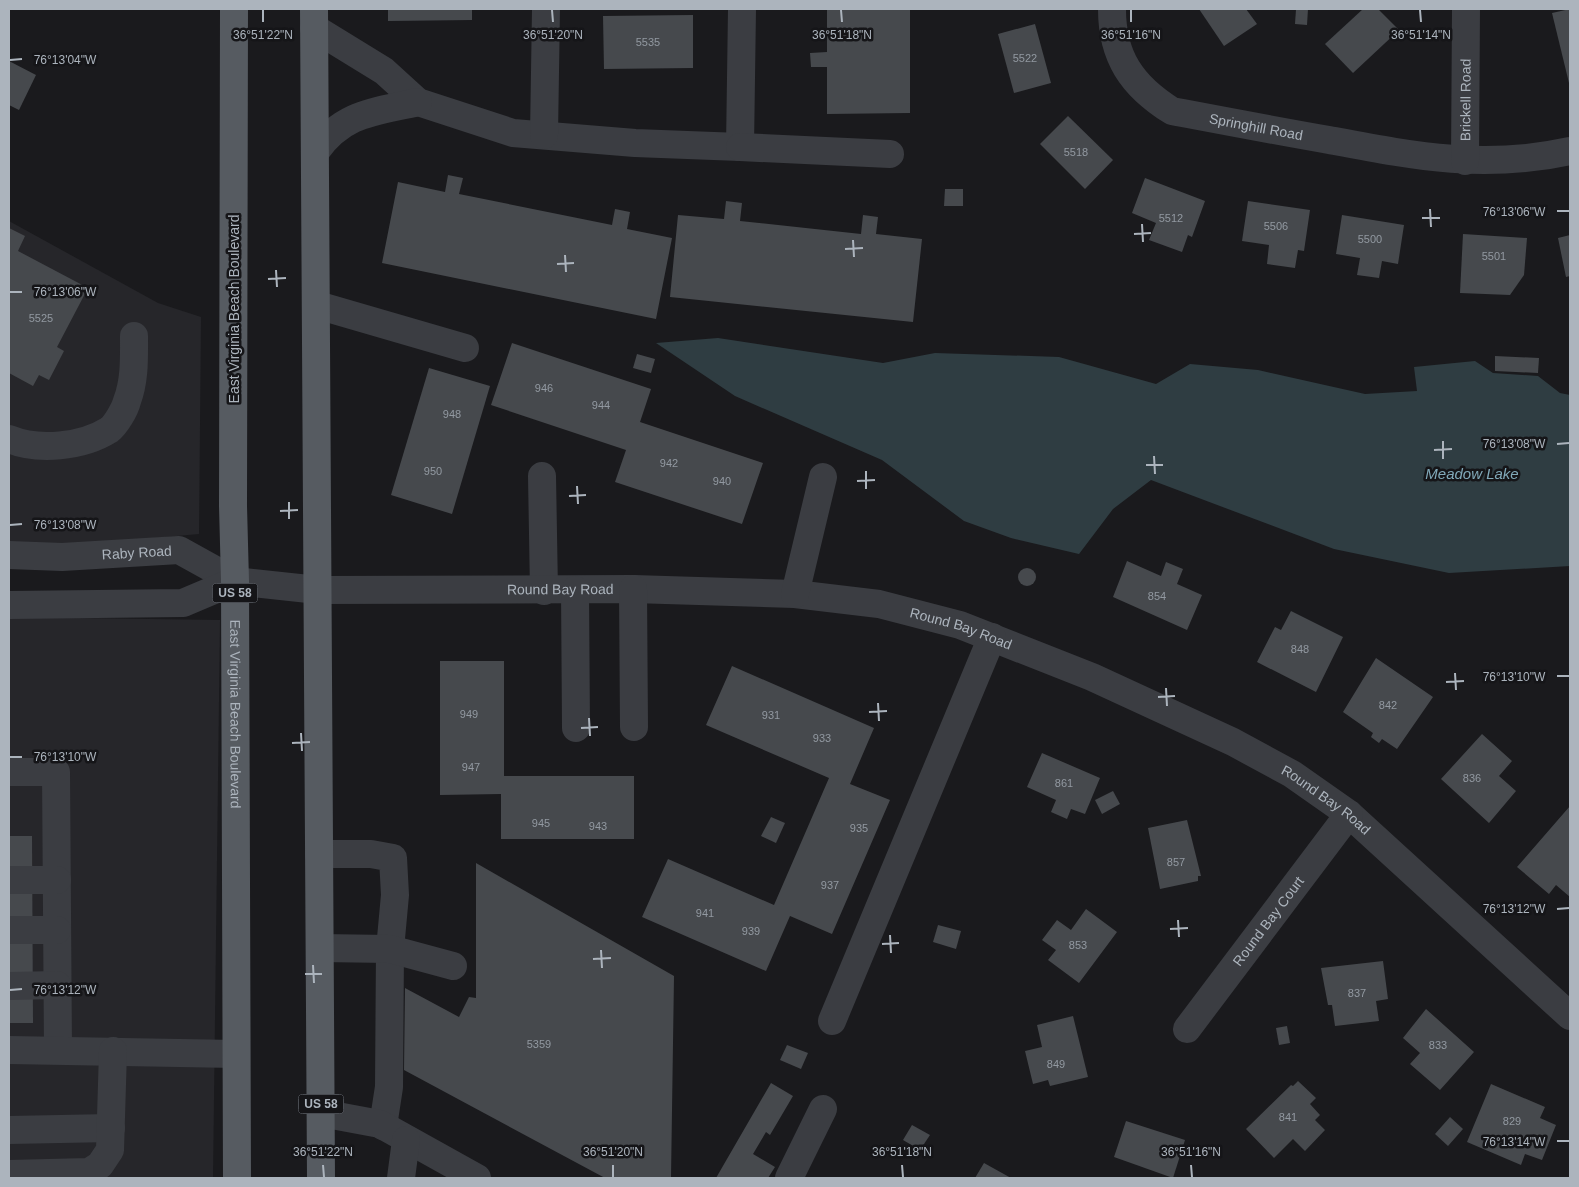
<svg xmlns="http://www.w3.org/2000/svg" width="1579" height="1187" viewBox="0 0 1579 1187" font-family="Arial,sans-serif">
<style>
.built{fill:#26262a}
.water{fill:#2f3d42}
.building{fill:#46494d}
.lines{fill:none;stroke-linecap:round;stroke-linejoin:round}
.minor{stroke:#3b3d42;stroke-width:28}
.major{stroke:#565b61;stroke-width:28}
.ticks{fill:none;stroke:#acb4bd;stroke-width:2}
.labels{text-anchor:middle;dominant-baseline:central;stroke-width:5;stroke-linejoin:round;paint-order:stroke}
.number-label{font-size:11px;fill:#9299a1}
.shield{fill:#151518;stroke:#7f848c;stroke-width:1}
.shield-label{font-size:12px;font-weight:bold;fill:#acb4bd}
.street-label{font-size:14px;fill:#acb4bd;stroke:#151518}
.water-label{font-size:15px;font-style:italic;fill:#81a9b9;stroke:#151518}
.ticks-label{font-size:12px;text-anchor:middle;fill:#acb4bd;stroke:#151518;stroke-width:5;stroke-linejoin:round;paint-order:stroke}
</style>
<rect width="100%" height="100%" fill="#1a1a1d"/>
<g class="built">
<path d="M 9,221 L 158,303 L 201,317 L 199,534 L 32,549 L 9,543 Z"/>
<path d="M 9,617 L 220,620 L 213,1178 L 9,1178 Z"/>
</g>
<path class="water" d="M 718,338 L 883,363 L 935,353 L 1059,357 L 1156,384 L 1190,364 L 1258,370 L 1365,394 L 1417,391 L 1414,367 L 1475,361 L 1493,373 L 1538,376 L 1560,393 L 1570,395 L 1570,566 L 1449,573 L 1334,549 L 1151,480 L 1113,509 L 1079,554 L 1011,538 L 964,521 L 882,460 L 735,396 L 656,343 Z"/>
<g class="building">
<path d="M 388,9 L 472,9 L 472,20 L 388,21 Z"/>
<path d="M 827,9 L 910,9 L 910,113 L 827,114 L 827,67 L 811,67 L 810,53 L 827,52 Z"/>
<path d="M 1199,9 L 1246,9 L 1257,24 L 1224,46 Z"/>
<path d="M 1296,9 L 1308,9 L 1307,25 L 1295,24 Z"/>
<path d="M 1363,9 L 1378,9 L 1399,30 L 1353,73 L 1325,44 Z"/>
<path d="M 1570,9 L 1570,83 L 1569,83 L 1552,13 Z"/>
<path d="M 693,15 L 693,68 L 604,69 L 603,16 Z"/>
<path d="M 1035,24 L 1051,83 L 1014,93 L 998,34 Z"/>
<path d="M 9,61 L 36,75 L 19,110 L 9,105 Z"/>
<path d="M 1068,116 L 1113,160 L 1085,189 L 1040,144 Z"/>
<path d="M 448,175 L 463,178 L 459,194 L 612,225 L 615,209 L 630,212 L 627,229 L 672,238 L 656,319 L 382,263 L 398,182 L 445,192 Z"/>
<path d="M 1145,178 L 1205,201 L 1192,237 L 1188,235 L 1182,252 L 1149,240 L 1156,223 L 1132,213 Z"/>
<path d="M 945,189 L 963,189 L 963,206 L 944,206 Z"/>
<path d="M 726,201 L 742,203 L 740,221 L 861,234 L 863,215 L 878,217 L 876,234 L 922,239 L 913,322 L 670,297 L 678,215 L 724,219 Z"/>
<path d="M 1248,201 L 1310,210 L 1304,251 L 1298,250 L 1295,268 L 1267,264 L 1269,245 L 1242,241 Z"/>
<path d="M 1342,215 L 1404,225 L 1398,264 L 1382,261 L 1379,278 L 1357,275 L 1360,258 L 1336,254 Z"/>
<path d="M 9,228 L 25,236 L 18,251 L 88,288 L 57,347 L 64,351 L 49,380 L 39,375 L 33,386 L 9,373 Z"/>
<path d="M 1463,234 L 1527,238 L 1524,275 L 1510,295 L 1460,293 Z"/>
<path d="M 1570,235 L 1570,276 L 1566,277 L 1558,238 Z"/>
<path d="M 512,343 L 651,389 L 640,422 L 763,463 L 742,524 L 615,482 L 626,450 L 491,405 Z"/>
<path d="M 637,354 L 655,359 L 651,373 L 633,368 Z"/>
<path d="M 1495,356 L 1539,358 L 1538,373 L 1495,371 Z"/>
<path d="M 429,368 L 490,386 L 452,514 L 391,495 Z"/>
<path d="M 1127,561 L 1161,576 L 1166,562 L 1183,569 L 1177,584 L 1202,595 L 1187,630 L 1113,597 Z"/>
<circle cx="1027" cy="577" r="9"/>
<path d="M 1291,611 L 1343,637 L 1316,692 L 1257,662 L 1275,627 L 1281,630 Z"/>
<path d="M 1376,658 L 1433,697 L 1397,749 L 1382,739 L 1379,743 L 1371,737 L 1373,733 L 1343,712 Z"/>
<path d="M 440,661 L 504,661 L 504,776 L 634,776 L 634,839 L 501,839 L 501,794 L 440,795 Z"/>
<path d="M 732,666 L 874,728 L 850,784 L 890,800 L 832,934 L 790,916 L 766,971 L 642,917 L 668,859 L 774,905 L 829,778 L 706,725 Z"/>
<path d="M 1482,734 L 1512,761 L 1499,776 L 1516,791 L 1489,823 L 1441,779 Z"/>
<path d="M 1042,753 L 1100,778 L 1085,814 L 1071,809 L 1067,819 L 1051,812 L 1056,800 L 1027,787 Z"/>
<path d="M 1113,791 L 1120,804 L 1102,814 L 1095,800 Z"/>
<path d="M 1570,806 L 1570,897 L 1556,885 L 1549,894 L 1517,867 Z"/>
<path d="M 771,817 L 785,823 L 776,843 L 761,836 Z"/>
<path d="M 1187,820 L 1201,876 L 1198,876 L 1198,881 L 1160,889 L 1148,828 Z"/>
<path d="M 9,836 L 32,836 L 33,1023 L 9,1023 Z"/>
<path d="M 476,863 L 674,976 L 671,1178 L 605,1178 L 404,1070 L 405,988 L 459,1017 L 469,997 L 476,998 Z"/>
<path d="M 1086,909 L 1117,932 L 1079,983 L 1048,960 L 1056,950 L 1042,940 L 1057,920 L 1071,930 Z"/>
<path d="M 938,925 L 961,931 L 956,949 L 933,942 Z"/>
<path d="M 1383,961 L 1388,999 L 1376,1001 L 1379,1021 L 1335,1026 L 1332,1005 L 1328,1005 L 1321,968 Z"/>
<path d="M 1426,1009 L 1474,1052 L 1440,1090 L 1410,1064 L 1420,1053 L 1403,1038 Z"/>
<path d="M 1073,1016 L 1088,1077 L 1050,1086 L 1048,1080 L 1033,1084 L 1025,1051 L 1042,1047 L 1037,1025 Z"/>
<path d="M 1287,1026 L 1290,1043 L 1279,1045 L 1276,1028 Z"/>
<path d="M 787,1045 L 808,1053 L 801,1069 L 780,1060 Z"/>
<path d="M 1298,1081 L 1316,1098 L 1310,1104 L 1320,1115 L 1315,1120 L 1325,1130 L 1305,1151 L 1293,1139 L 1274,1158 L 1246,1129 L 1291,1085 L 1293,1086 Z"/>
<path d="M 771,1083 L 793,1096 L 770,1135 L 766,1132 L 753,1154 L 775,1167 L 768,1178 L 716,1178 Z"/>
<path d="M 1491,1084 L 1545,1107 L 1540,1118 L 1556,1125 L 1542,1160 L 1525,1154 L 1521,1165 L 1467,1142 Z"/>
<path d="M 1450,1117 L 1463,1129 L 1448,1146 L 1435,1134 Z"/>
<path d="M 1126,1121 L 1185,1140 L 1173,1178 L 1114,1157 Z"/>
<path d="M 912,1125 L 930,1135 L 920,1150 L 903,1140 Z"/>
<path d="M 984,1163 L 1011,1178 L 975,1178 Z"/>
</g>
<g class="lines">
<g class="minor">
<path id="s1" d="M 1112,9 C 1112,57 1132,86 1172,111 C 1225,121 1277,131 1329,140 C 1414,156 1484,170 1570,151"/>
<path d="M 314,28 L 384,71 L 418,102 L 513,133 L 635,143 L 740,147 L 742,9"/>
<path d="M 544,135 L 546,9"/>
<path d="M 740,147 L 890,154"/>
<path d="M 316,151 C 344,112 375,112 418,102"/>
<path id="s2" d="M 1465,161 L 1466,9"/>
<path d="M 317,305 L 465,348"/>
<path d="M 9,439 C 38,451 82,447 109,430 C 116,425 125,409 127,401 C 135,380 134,358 134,336"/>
<path d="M 542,476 L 544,591"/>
<path id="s3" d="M 9,555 L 62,557 L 179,550 L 235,581 L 318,590 L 633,589 L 795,594 L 879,604 L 960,625 L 1092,677 L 1233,742 L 1292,774 L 1349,814 L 1570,1016"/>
<path d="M 633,589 L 634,727"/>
<path d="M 575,590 L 576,728"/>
<path d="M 795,594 L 823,477"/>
<path d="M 9,605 L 183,603 L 235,581"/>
<path d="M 9,772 L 56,772 L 58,1050"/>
<path d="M 319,854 L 371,854 L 393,858 L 395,895 L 390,949 L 389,1087 L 383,1126"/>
<path d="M 9,880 L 57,880"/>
<path d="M 9,930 L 57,930"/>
<path d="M 320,948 L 390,949 L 453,966"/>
<path d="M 9,986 L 57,985"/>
<path d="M 832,1021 L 992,637"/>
<path id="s4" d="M 1187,1029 L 1349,814"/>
<path d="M 9,1050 L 236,1054"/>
<path d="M 321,1113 L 380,1124 L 477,1178"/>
<path d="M 9,1130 L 111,1128"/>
<path d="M 9,1174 L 89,1172 L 100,1165 L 110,1150 L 113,1051"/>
<path d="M 401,1178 L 406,1140"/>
<path d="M 789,1178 L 823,1109"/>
</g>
<g class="major">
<path id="s5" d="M 234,9 L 233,506 L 235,581 L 237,1178"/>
<path d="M 314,9 L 321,1178"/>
</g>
</g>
<path class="ticks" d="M 263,10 L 263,22M 552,10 L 553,22M 841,10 L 842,22M 1131,10 L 1131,22M 1420,10 L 1421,22M 10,60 L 22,59M 1430,209 L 1431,227M 1557,211 L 1569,211M 1422,218 L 1440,218M 1142,224 L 1143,242M 1134,234 L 1151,233M 853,240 L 854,257M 845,249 L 863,248M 565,255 L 566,272M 557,264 L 574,263M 276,270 L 277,287M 268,279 L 286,278M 10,292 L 22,292M 1443,441 L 1443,459M 1557,444 L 1569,443M 1434,450 L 1452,449M 1154,456 L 1155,474M 1146,465 L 1163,465M 866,471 L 866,489M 857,481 L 875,480M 577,486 L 578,504M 569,496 L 586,495M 289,502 L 289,519M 280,511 L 298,510M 10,525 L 22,524M 1455,673 L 1456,690M 1557,676 L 1569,676M 1446,682 L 1464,681M 1166,688 L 1167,706M 1158,697 L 1175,696M 878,703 L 879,721M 869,712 L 887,711M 589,718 L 590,736M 581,728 L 598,727M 301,733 L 302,751M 292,743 L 310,742M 10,757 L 22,757M 1557,909 L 1569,908M 1178,920 L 1179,937M 1170,929 L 1188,928M 890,935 L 891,953M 882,944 L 899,943M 601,950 L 602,968M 593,959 L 611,958M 313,965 L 314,983M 305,974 L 322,974M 10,990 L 22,989M 1557,1141 L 1569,1141M 323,1165 L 324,1177M 613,1165 L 613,1177M 902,1165 L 903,1177M 1191,1165 L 1192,1177"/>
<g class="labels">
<g class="number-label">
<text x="648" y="42">5535</text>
<text x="1025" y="58">5522</text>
<text x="1076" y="152">5518</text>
<text x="1171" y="218">5512</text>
<text x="1276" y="226">5506</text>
<text x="1370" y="239">5500</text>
<text x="1494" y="256">5501</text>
<text x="41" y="318">5525</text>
<text x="544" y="388">946</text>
<text x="601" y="405">944</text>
<text x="452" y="414">948</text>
<text x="669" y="463">942</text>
<text x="433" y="471">950</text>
<text x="722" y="481">940</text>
<text x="1157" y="596">854</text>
<text x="1300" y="649">848</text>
<text x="1388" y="705">842</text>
<text x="469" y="714">949</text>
<text x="771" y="715">931</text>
<text x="822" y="738">933</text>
<text x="471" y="767">947</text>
<text x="1472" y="778">836</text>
<text x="1064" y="783">861</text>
<text x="541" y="823">945</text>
<text x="598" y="826">943</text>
<text x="859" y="828">935</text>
<text x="1176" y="862">857</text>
<text x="830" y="885">937</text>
<text x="705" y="913">941</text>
<text x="751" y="931">939</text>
<text x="1078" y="945">853</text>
<text x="1357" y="993">837</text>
<text x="539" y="1044">5359</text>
<text x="1438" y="1045">833</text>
<text x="1056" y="1064">849</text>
<text x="1288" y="1117">841</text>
<text x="1512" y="1121">829</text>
</g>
<g class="shield">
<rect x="212.5" y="583.5" width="45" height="19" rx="4"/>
<rect x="298.5" y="1094.5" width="45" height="19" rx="4"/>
</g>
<g class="shield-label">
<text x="235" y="593">US 58</text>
<text x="321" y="1104">US 58</text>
</g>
<g class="street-label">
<text stroke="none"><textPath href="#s2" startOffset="61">Brickell Road</textPath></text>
<text stroke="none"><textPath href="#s1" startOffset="210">Springhill Road</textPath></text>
<text transform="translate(234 309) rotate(-90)">East Virginia Beach Boulevard</text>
<text stroke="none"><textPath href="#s3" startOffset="128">Raby Road</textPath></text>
<text stroke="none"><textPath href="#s3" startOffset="560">Round Bay Road</textPath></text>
<text stroke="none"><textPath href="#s3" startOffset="965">Round Bay Road</textPath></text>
<text stroke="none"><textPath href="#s5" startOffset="705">East Virginia Beach Boulevard</textPath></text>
<text stroke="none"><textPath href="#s3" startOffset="1370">Round Bay Road</textPath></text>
<text stroke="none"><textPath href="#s4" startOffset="135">Round Bay Court</textPath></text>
</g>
<g class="water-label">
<text x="1472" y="473">Meadow Lake</text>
</g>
</g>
<g class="ticks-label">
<text x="263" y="39">36°51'22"N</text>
<text x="553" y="39">36°51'20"N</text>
<text x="842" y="39">36°51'18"N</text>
<text x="1131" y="39">36°51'16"N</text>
<text x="1421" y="39">36°51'14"N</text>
<text x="65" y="64">76°13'04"W</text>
<text x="1514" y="216">76°13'06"W</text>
<text x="65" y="296">76°13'06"W</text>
<text x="1514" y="448">76°13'08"W</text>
<text x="65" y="529">76°13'08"W</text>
<text x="1514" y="681">76°13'10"W</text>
<text x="65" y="761">76°13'10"W</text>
<text x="1514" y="913">76°13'12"W</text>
<text x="65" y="994">76°13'12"W</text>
<text x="1514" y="1146">76°13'14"W</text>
<text x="323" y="1156">36°51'22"N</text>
<text x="613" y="1156">36°51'20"N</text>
<text x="902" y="1156">36°51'18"N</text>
<text x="1191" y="1156">36°51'16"N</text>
</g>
<rect width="1579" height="1187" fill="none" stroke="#acb4bd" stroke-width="20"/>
</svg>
